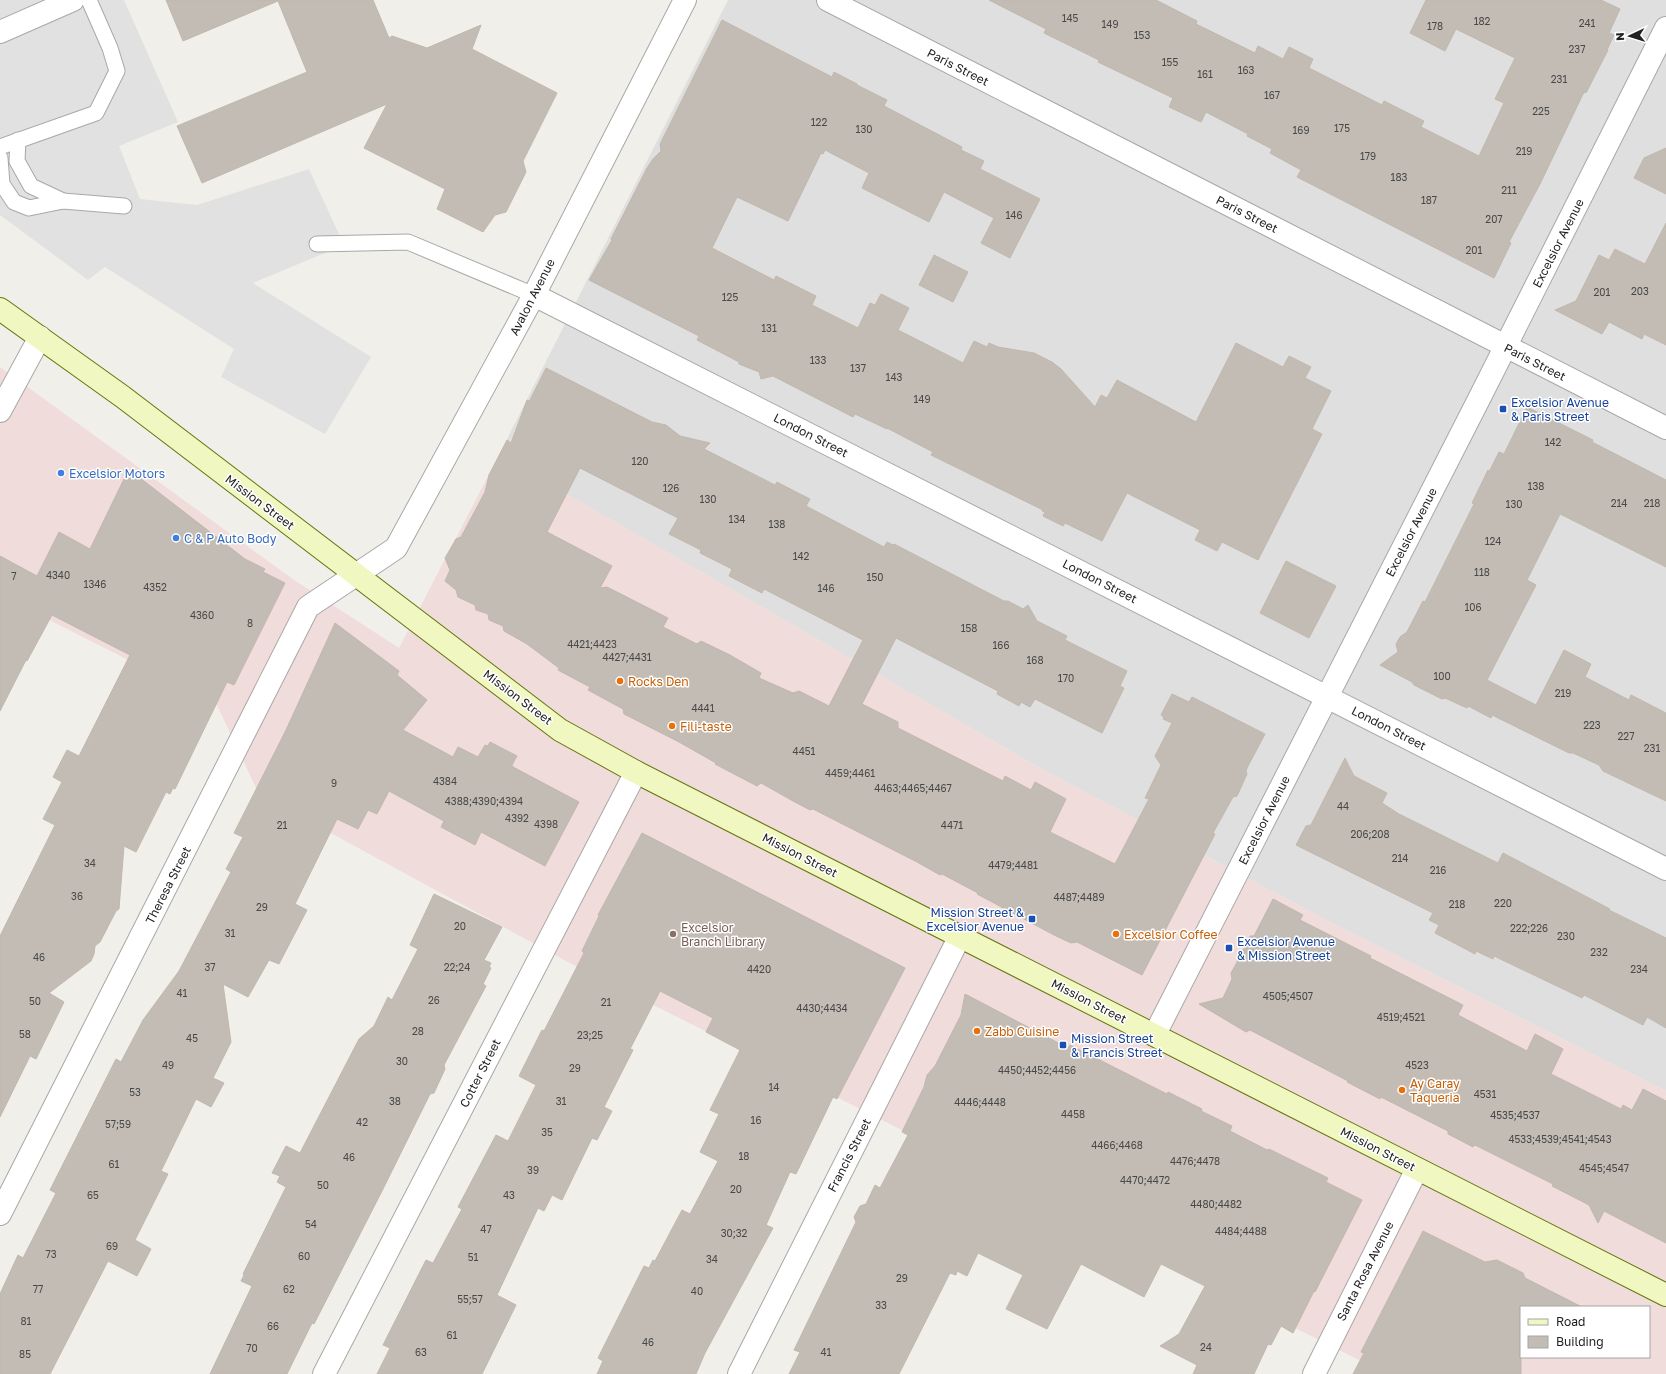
<svg xmlns="http://www.w3.org/2000/svg" width="1666" height="1374" viewBox="0 0 1666 1374" font-family="'Golos Text',sans-serif">
<style>
.residential{fill:#dfdfdf}
.commercial{fill:#f0dcda;fill-rule:evenodd}
.parking{fill:#e1e1e1}
.building{fill:#c2bcb5;stroke:#c2b7ac;fill-rule:evenodd}
.lines{fill:none;stroke-linecap:round;stroke-linejoin:round}
.lane-casing{stroke:#a8a8a8;stroke-width:17}
.street-casing{stroke:#a8a8a8;stroke-width:24}
.secondary-casing{stroke:#63760b;stroke-width:24}
.lane{stroke:#fff;stroke-width:15}
.street{stroke:#fff;stroke-width:22}
.secondary{stroke:#f0f7c1;stroke-width:22}
.transit-dot{fill:#1a4fb4;stroke:#fff;stroke-width:1.5}
.shop-dot{fill:#3f7fe0;stroke:#fff;stroke-width:1.5}
.food-dot{fill:#e8710a;stroke:#fff;stroke-width:1.5}
.education-dot{fill:#8d6e63;stroke:#fff;stroke-width:1.5}
.labels{text-anchor:middle;dominant-baseline:central;stroke-width:3;stroke-linejoin:round;paint-order:stroke}
.number-label{font-size:10px;fill:#494846}
.street-label{font-size:12px;fill:#212121;stroke:#fff}
.transit-label{font-size:12px;fill:#164399;stroke:#fff;text-anchor:start}
.shop-label{font-size:12px;fill:#366cbe;stroke:#fff;text-anchor:start}
.food-label{font-size:12px;fill:#c56008;stroke:#fff;text-anchor:start}
.education-label{font-size:12px;fill:#785e54;stroke:#fff;text-anchor:start}
</style>
<rect width="100%" height="100%" fill="#f1efe9"/>
<path class="residential" d="M 728,0 L 1666,0 L 1666,1091 L 1332,923 L 1040,768 L 499,455 Z"/>
<path class="commercial" d="M 0,367 L 294,580 L 399,648 L 499,455 L 1040,768 L 1332,923 L 1666,1091 L 1666,1374 L 1387,1374 L 566,961 L 259,794 L 217,705 L 0,595 ZM 1521,1307 L 1649,1307 L 1649,1357 L 1521,1357 Z"/>
<path class="parking" d="M 0,0 L 124,0 L 178,122 L 119,146 L 140,199 L 197,205 L 309,169 L 344,245 L 253,283 L 371,357 L 325,434 L 221,377 L 234,349 L 105,267 L 88,280 L 0,215 Z"/>
<g class="building">
<path d="M 166,0 L 373,0 L 389,38 L 392,36 L 427,48 L 481,25 L 472,49 L 557,93 L 523,161 L 526,172 L 506,212 L 495,215 L 483,232 L 437,209 L 445,189 L 364,148 L 387,104 L 202,183 L 177,126 L 307,72 L 278,1 L 183,41 Z"/>
<path d="M 989,0 L 1156,0 L 1197,21 L 1196,24 L 1255,53 L 1258,46 L 1283,59 L 1289,47 L 1313,59 L 1309,68 L 1382,105 L 1384,101 L 1424,121 L 1421,127 L 1479,156 L 1504,103 L 1495,99 L 1515,58 L 1456,29 L 1445,51 L 1410,33 L 1426,0 L 1601,0 L 1620,9 L 1609,33 L 1614,35 L 1607,50 L 1608,50 L 1586,93 L 1584,92 L 1540,184 L 1509,242 L 1511,243 L 1494,278 L 1297,177 L 1301,170 L 1270,153 L 1272,149 L 1247,136 L 1248,134 L 1206,112 L 1201,122 L 1169,107 L 1173,98 L 1098,62 L 1099,60 L 1044,33 L 1046,29 Z"/>
<path d="M 722,20 L 832,77 L 834,72 L 857,84 L 857,85 L 887,100 L 884,106 L 962,147 L 961,150 L 984,161 L 980,169 L 1040,199 L 1010,258 L 981,243 L 994,218 L 944,192 L 929,222 L 862,188 L 869,173 L 825,150 L 823,154 L 821,153 L 788,221 L 737,197 L 712,248 L 774,280 L 776,276 L 816,296 L 812,305 L 858,328 L 870,303 L 875,305 L 881,294 L 909,308 L 898,330 L 963,363 L 974,341 L 987,347 L 989,343 L 998,347 L 1034,353 L 1052,362 L 1061,369 L 1095,407 L 1101,395 L 1107,398 L 1117,380 L 1196,422 L 1236,343 L 1283,367 L 1289,356 L 1311,367 L 1305,378 L 1331,391 L 1312,429 L 1322,434 L 1258,560 L 1222,542 L 1217,551 L 1195,540 L 1200,530 L 1127,493 L 1102,541 L 1065,523 L 1063,526 L 1043,516 L 1045,512 L 1042,511 L 1043,510 L 931,455 L 933,452 L 887,428 L 887,429 L 855,414 L 853,417 L 773,376 L 761,379 L 759,372 L 739,364 L 739,362 L 697,340 L 699,336 L 589,280 L 612,240 L 611,239 L 647,168 L 653,159 L 661,151 L 660,144 Z"/>
<path d="M 1666,148 L 1666,194 L 1634,178 L 1644,158 Z"/>
<path d="M 1666,223 L 1666,345 L 1644,334 L 1642,339 L 1609,322 L 1602,334 L 1555,310 L 1576,301 L 1599,255 L 1609,260 L 1615,249 L 1645,264 Z"/>
<path d="M 934,255 L 968,272 L 953,302 L 919,285 Z"/>
<path d="M 546,368 L 652,422 L 666,425 L 680,436 L 710,443 L 704,449 L 775,485 L 777,482 L 796,492 L 810,499 L 806,506 L 884,547 L 887,542 L 893,545 L 894,544 L 1004,601 L 1008,601 L 1023,609 L 1028,605 L 1037,621 L 1067,636 L 1065,640 L 1127,671 L 1120,686 L 1124,688 L 1102,733 L 1035,699 L 1030,707 L 1021,702 L 1019,706 L 997,694 L 998,691 L 896,638 L 862,704 L 898,722 L 898,728 L 1003,781 L 1005,776 L 1031,790 L 1035,782 L 1066,799 L 1050,832 L 1115,864 L 1149,799 L 1145,798 L 1161,765 L 1155,756 L 1172,723 L 1163,719 L 1164,717 L 1161,715 L 1172,694 L 1189,702 L 1192,697 L 1265,734 L 1248,766 L 1246,771 L 1247,774 L 1237,796 L 1233,797 L 1213,833 L 1215,834 L 1142,975 L 1077,942 L 1071,943 L 1054,935 L 977,894 L 978,893 L 942,874 L 940,875 L 917,862 L 813,809 L 810,810 L 793,801 L 761,783 L 757,786 L 715,764 L 716,763 L 679,742 L 624,714 L 623,709 L 588,690 L 590,687 L 558,670 L 559,668 L 527,644 L 504,631 L 503,626 L 489,620 L 488,614 L 476,610 L 475,605 L 458,597 L 456,590 L 445,581 L 450,570 L 445,558 L 456,539 L 461,537 L 485,492 L 489,475 L 507,440 L 511,443 L 527,400 L 529,401 L 530,400 ZM 580,468 L 678,518 L 669,534 L 701,550 L 700,553 L 732,569 L 729,576 L 762,593 L 764,589 L 863,640 L 829,706 L 799,691 L 793,693 L 759,678 L 761,673 L 730,655 L 701,641 L 697,644 L 663,627 L 668,618 L 607,587 L 600,588 L 612,566 L 547,532 Z"/>
<path d="M 1527,407 L 1593,440 L 1592,442 L 1666,480 L 1666,567 L 1560,514 L 1527,580 L 1536,585 L 1487,680 L 1536,705 L 1564,650 L 1591,664 L 1585,677 L 1629,700 L 1631,695 L 1666,713 L 1666,801 L 1603,771 L 1599,765 L 1573,753 L 1569,753 L 1492,715 L 1491,718 L 1468,706 L 1467,708 L 1445,698 L 1442,699 L 1414,685 L 1412,682 L 1380,665 L 1398,652 L 1396,644 L 1400,637 L 1407,632 L 1423,601 L 1425,602 L 1474,504 L 1472,503 L 1488,470 L 1489,472 L 1499,452 L 1504,454 Z"/>
<path d="M 131,471 L 245,559 L 265,569 L 263,572 L 285,583 L 234,685 L 227,682 L 175,789 L 173,788 L 170,794 L 166,792 L 136,852 L 124,846 L 119,909 L 116,911 L 100,942 L 95,946 L 94,954 L 91,961 L 49,993 L 64,1002 L 36,1059 L 30,1056 L 0,1117 L 0,936 L 55,825 L 43,819 L 62,782 L 53,777 L 67,750 L 79,756 L 130,655 L 52,615 L 27,661 L 26,660 L 0,711 L 0,556 L 37,576 L 59,532 L 90,549 L 124,479 L 126,480 Z"/>
<path d="M 1286,561 L 1336,586 L 1309,638 L 1260,613 Z"/>
<path d="M 335,623 L 399,671 L 397,675 L 427,700 L 403,730 L 453,757 L 458,747 L 478,757 L 485,745 L 488,746 L 490,742 L 517,756 L 512,765 L 513,767 L 579,802 L 545,866 L 481,832 L 475,845 L 441,827 L 444,821 L 389,791 L 377,814 L 368,810 L 358,829 L 337,819 L 295,904 L 307,910 L 279,964 L 269,960 L 248,997 L 223,984 L 231,1042 L 213,1078 L 224,1083 L 211,1107 L 196,1099 L 161,1171 L 168,1174 L 135,1240 L 151,1249 L 137,1276 L 108,1261 L 50,1374 L 0,1374 L 0,1294 L 18,1255 L 23,1258 L 56,1193 L 50,1190 L 116,1059 L 121,1062 L 143,1020 L 179,971 L 231,872 L 226,869 L 243,837 L 234,833 L 286,730 Z"/>
<path d="M 1345,758 L 1354,776 L 1387,793 L 1382,803 L 1399,814 L 1498,863 L 1503,853 L 1610,909 L 1609,910 L 1666,938 L 1666,1028 L 1647,1017 L 1643,1025 L 1584,995 L 1582,998 L 1494,956 L 1493,959 L 1476,951 L 1475,954 L 1435,933 L 1439,925 L 1429,920 L 1433,913 L 1296,845 L 1306,826 L 1311,825 Z"/>
<path d="M 642,833 L 905,968 L 837,1099 L 833,1097 L 796,1174 L 790,1172 L 766,1225 L 773,1228 L 705,1353 L 696,1374 L 597,1374 L 603,1361 L 598,1358 L 644,1266 L 649,1268 L 653,1260 L 655,1261 L 682,1210 L 690,1214 L 718,1161 L 700,1152 L 719,1114 L 710,1110 L 740,1050 L 706,1032 L 713,1018 L 660,991 L 630,1049 L 633,1050 L 604,1107 L 612,1111 L 597,1140 L 592,1138 L 562,1200 L 552,1195 L 544,1211 L 538,1208 L 497,1295 L 516,1305 L 482,1374 L 377,1374 L 390,1348 L 383,1345 L 426,1260 L 433,1263 L 462,1209 L 458,1207 L 496,1135 L 508,1141 L 536,1085 L 519,1076 L 542,1030 L 544,1031 L 584,953 L 582,951 L 599,916 L 598,915 Z"/>
<path d="M 434,894 L 502,927 L 484,960 L 491,963 L 489,967 L 491,968 L 483,984 L 486,986 L 444,1065 L 445,1069 L 434,1093 L 430,1094 L 382,1191 L 314,1324 L 312,1323 L 287,1374 L 210,1374 L 252,1286 L 241,1281 L 244,1275 L 243,1274 L 286,1187 L 277,1182 L 280,1176 L 272,1173 L 286,1146 L 300,1153 L 359,1039 L 374,1026 L 388,997 L 392,1000 L 418,949 L 410,945 Z"/>
<path d="M 1273,899 L 1303,915 L 1300,920 L 1371,956 L 1370,958 L 1463,1005 L 1458,1015 L 1527,1051 L 1535,1034 L 1563,1049 L 1551,1074 L 1621,1109 L 1623,1105 L 1632,1110 L 1643,1089 L 1666,1101 L 1666,1243 L 1604,1211 L 1598,1223 L 1589,1205 L 1552,1186 L 1553,1184 L 1475,1145 L 1473,1147 L 1448,1134 L 1448,1131 L 1381,1097 L 1380,1099 L 1347,1082 L 1348,1081 L 1250,1030 L 1246,1032 L 1199,1004 L 1223,998 L 1232,979 L 1231,973 L 1236,964 L 1250,936 L 1254,936 Z"/>
<path d="M 965,994 L 1068,1048 L 1070,1045 L 1167,1094 L 1168,1092 L 1202,1109 L 1201,1111 L 1232,1126 L 1230,1131 L 1267,1150 L 1269,1149 L 1328,1178 L 1326,1182 L 1362,1200 L 1315,1292 L 1314,1291 L 1293,1333 L 1281,1326 L 1271,1345 L 1268,1344 L 1254,1374 L 1193,1374 L 1197,1365 L 1160,1346 L 1179,1334 L 1205,1286 L 1161,1264 L 1144,1297 L 1081,1264 L 1047,1329 L 1006,1309 L 1023,1275 L 978,1253 L 967,1276 L 957,1271 L 956,1275 L 950,1273 L 899,1374 L 789,1374 L 800,1352 L 794,1350 L 856,1222 L 854,1217 L 860,1206 L 866,1204 L 875,1185 L 880,1188 L 908,1135 L 902,1132 L 924,1087 L 927,1075 L 935,1066 L 961,1015 Z"/>
<path d="M 1423,1231 L 1485,1262 L 1497,1260 L 1523,1273 L 1525,1278 L 1582,1307 L 1521,1307 L 1521,1374 L 1353,1374 L 1364,1353 L 1361,1352 Z"/>
</g>
<g class="lines">
<defs>
<g id="lane">
<path d="M 18,140 L 17,161 L 31,186 L 63,201"/>
<path d="M 0,147 L 96,113 L 117,71 L 110,48 L 89,0"/>
<path d="M 0,158 L 2,184 L 14,202 L 29,208 L 63,201 L 124,206"/>
<path d="M 317,244 L 408,242 L 534,295"/>
</g>
<g id="street">
<path d="M 828,0 L 1666,428"/>
<path d="M 0,32 L 73,0"/>
<path d="M 534,295 L 1666,869"/>
<path d="M 0,411 L 40,337"/>
<path d="M 1155,1034 L 1480,397 L 1666,28"/>
<path d="M 0,1214 L 308,607 L 396,548 L 534,295 L 685,0"/>
<path d="M 324,1374 L 636,772"/>
<path d="M 739,1374 L 960,936"/>
<path d="M 1314,1374 L 1417,1169"/>
</g>
<path id="secondary" d="M 0,309 L 123,397 L 560,730 L 636,772 L 1666,1295"/>
</defs>
<use href="#lane" class="lane-casing"/>
<use href="#street" class="street-casing"/>
<use href="#secondary" class="secondary-casing"/>
<use href="#lane" class="lane"/>
<use href="#street" class="street"/>
<use href="#secondary" class="secondary"/>
</g>
<g class="transit-dot">
<rect x="1499" y="405" width="8" height="8" rx="2"/>
<rect x="1028" y="915" width="8" height="8" rx="2"/>
<rect x="1225" y="944" width="8" height="8" rx="2"/>
<rect x="1059" y="1041" width="8" height="8" rx="2"/>
</g>
<g class="shop-dot">
<circle cx="61" cy="473" r="4"/>
<circle cx="176" cy="538" r="4"/>
</g>
<g class="food-dot">
<circle cx="620" cy="681" r="4"/>
<circle cx="672" cy="726" r="4"/>
<circle cx="1116" cy="934" r="4"/>
<circle cx="977" cy="1031" r="4"/>
<circle cx="1402" cy="1090" r="4"/>
</g>
<circle class="education-dot" cx="673" cy="934" r="4"/>
<g class="labels">
<g class="number-label">
<text x="1070" y="18">145</text>
<text x="1482" y="21">182</text>
<text x="1587" y="23">241</text>
<text x="1110" y="24">149</text>
<text x="1435" y="26">178</text>
<text x="1142" y="35">153</text>
<text x="1577" y="49">237</text>
<text x="1170" y="62">155</text>
<text x="1246" y="70">163</text>
<text x="1205" y="74">161</text>
<text x="1559" y="79">231</text>
<text x="1272" y="95">167</text>
<text x="1541" y="111">225</text>
<text x="819" y="122">122</text>
<text x="1342" y="128">175</text>
<text x="864" y="129">130</text>
<text x="1301" y="130">169</text>
<text x="1524" y="151">219</text>
<text x="1368" y="156">179</text>
<text x="1399" y="177">183</text>
<text x="1509" y="190">211</text>
<text x="1429" y="200">187</text>
<text x="1014" y="215">146</text>
<text x="1494" y="219">207</text>
<text x="1474" y="250">201</text>
<text x="1640" y="291">203</text>
<text x="1602" y="292">201</text>
<text x="730" y="297">125</text>
<text x="769" y="328">131</text>
<text x="818" y="360">133</text>
<text x="858" y="368">137</text>
<text x="894" y="377">143</text>
<text x="922" y="399">149</text>
<text x="1553" y="442">142</text>
<text x="640" y="461">120</text>
<text x="1536" y="486">138</text>
<text x="671" y="488">126</text>
<text x="708" y="499">130</text>
<text x="1619" y="503">214</text>
<text x="1652" y="503">218</text>
<text x="1514" y="504">130</text>
<text x="737" y="519">134</text>
<text x="777" y="524">138</text>
<text x="1493" y="541">124</text>
<text x="801" y="556">142</text>
<text x="1482" y="572">118</text>
<text x="58" y="575">4340</text>
<text x="14" y="576">7</text>
<text x="875" y="577">150</text>
<text x="95" y="584">1346</text>
<text x="155" y="587">4352</text>
<text x="826" y="588">146</text>
<text x="1473" y="607">106</text>
<text x="202" y="615">4360</text>
<text x="250" y="623">8</text>
<text x="969" y="628">158</text>
<text x="592" y="644">4421;4423</text>
<text x="1001" y="645">166</text>
<text x="627" y="657">4427;4431</text>
<text x="1035" y="660">168</text>
<text x="1442" y="676">100</text>
<text x="1066" y="678">170</text>
<text x="1563" y="693">219</text>
<text x="703" y="708">4441</text>
<text x="1592" y="725">223</text>
<text x="1626" y="736">227</text>
<text x="1652" y="748">231</text>
<text x="804" y="751">4451</text>
<text x="850" y="773">4459;4461</text>
<text x="445" y="781">4384</text>
<text x="334" y="783">9</text>
<text x="913" y="788">4463;4465;4467</text>
<text x="484" y="801">4388;4390;4394</text>
<text x="1343" y="806">44</text>
<text x="517" y="818">4392</text>
<text x="546" y="824">4398</text>
<text x="282" y="825">21</text>
<text x="952" y="825">4471</text>
<text x="1370" y="834">206;208</text>
<text x="1400" y="858">214</text>
<text x="90" y="863">34</text>
<text x="1013" y="865">4479;4481</text>
<text x="1438" y="870">216</text>
<text x="77" y="896">36</text>
<text x="1079" y="897">4487;4489</text>
<text x="1503" y="903">220</text>
<text x="1457" y="904">218</text>
<text x="262" y="907">29</text>
<text x="460" y="926">20</text>
<text x="1529" y="928">222;226</text>
<text x="230" y="933">31</text>
<text x="1566" y="936">230</text>
<text x="1599" y="952">232</text>
<text x="39" y="957">46</text>
<text x="210" y="967">37</text>
<text x="457" y="967">22;24</text>
<text x="759" y="969">4420</text>
<text x="1639" y="969">234</text>
<text x="182" y="993">41</text>
<text x="1288" y="996">4505;4507</text>
<text x="434" y="1000">26</text>
<text x="35" y="1001">50</text>
<text x="606" y="1002">21</text>
<text x="822" y="1008">4430;4434</text>
<text x="1401" y="1017">4519;4521</text>
<text x="418" y="1031">28</text>
<text x="25" y="1034">58</text>
<text x="590" y="1035">23;25</text>
<text x="192" y="1038">45</text>
<text x="402" y="1061">30</text>
<text x="168" y="1065">49</text>
<text x="1417" y="1065">4523</text>
<text x="575" y="1068">29</text>
<text x="1037" y="1070">4450;4452;4456</text>
<text x="774" y="1087">14</text>
<text x="135" y="1092">53</text>
<text x="1485" y="1094">4531</text>
<text x="395" y="1101">38</text>
<text x="561" y="1101">31</text>
<text x="980" y="1102">4446;4448</text>
<text x="1073" y="1114">4458</text>
<text x="1515" y="1115">4535;4537</text>
<text x="756" y="1120">16</text>
<text x="362" y="1122">42</text>
<text x="118" y="1124">57;59</text>
<text x="547" y="1132">35</text>
<text x="1560" y="1139">4533;4539;4541;4543</text>
<text x="1117" y="1145">4466;4468</text>
<text x="744" y="1156">18</text>
<text x="349" y="1157">46</text>
<text x="1195" y="1161">4476;4478</text>
<text x="114" y="1164">61</text>
<text x="1604" y="1168">4545;4547</text>
<text x="533" y="1170">39</text>
<text x="1145" y="1180">4470;4472</text>
<text x="323" y="1185">50</text>
<text x="736" y="1189">20</text>
<text x="93" y="1195">65</text>
<text x="509" y="1195">43</text>
<text x="1216" y="1204">4480;4482</text>
<text x="311" y="1224">54</text>
<text x="486" y="1229">47</text>
<text x="1241" y="1231">4484;4488</text>
<text x="734" y="1233">30;32</text>
<text x="112" y="1246">69</text>
<text x="51" y="1254">73</text>
<text x="304" y="1256">60</text>
<text x="473" y="1257">51</text>
<text x="712" y="1259">34</text>
<text x="902" y="1278">29</text>
<text x="38" y="1289">77</text>
<text x="289" y="1289">62</text>
<text x="697" y="1291">40</text>
<text x="470" y="1299">55;57</text>
<text x="881" y="1305">33</text>
<text x="26" y="1321">81</text>
<text x="273" y="1326">66</text>
<text x="452" y="1335">61</text>
<text x="648" y="1342">46</text>
<text x="1206" y="1347">24</text>
<text x="252" y="1348">70</text>
<text x="421" y="1352">63</text>
<text x="826" y="1352">41</text>
<text x="25" y="1354">85</text>
</g>
<g class="street-label">
<text transform="translate(958 67) rotate(27)">Paris Street</text>
<text transform="translate(1247 214) rotate(27)">Paris Street</text>
<text transform="translate(1558 243) rotate(-63)">Excelsior Avenue</text>
<text transform="translate(532 297) rotate(-63)">Avalon Avenue</text>
<text transform="translate(1535 362) rotate(27)">Paris Street</text>
<text transform="translate(811 435) rotate(27)">London Street</text>
<text transform="translate(260 502) rotate(37)">Mission Street</text>
<text transform="translate(1411 532) rotate(-63)">Excelsior Avenue</text>
<text transform="translate(1100 581) rotate(27)">London Street</text>
<text transform="translate(518 697) rotate(37)">Mission Street</text>
<text transform="translate(1389 728) rotate(27)">London Street</text>
<text transform="translate(1264 820) rotate(-63)">Excelsior Avenue</text>
<text transform="translate(800 855) rotate(27)">Mission Street</text>
<text transform="translate(168 885) rotate(-63)">Theresa Street</text>
<text transform="translate(1089 1001) rotate(27)">Mission Street</text>
<text transform="translate(480 1073) rotate(-63)">Cotter Street</text>
<text transform="translate(1378 1149) rotate(27)">Mission Street</text>
<text transform="translate(849 1155) rotate(-63)">Francis Street</text>
<text transform="translate(1365 1271) rotate(-63)">Santa Rosa Avenue</text>
</g>
<g class="transit-label">
<text x="1511" y="402">Excelsior Avenue<tspan x="1511" dy="14">&amp; Paris Street</tspan></text>
<text x="1024" y="912" text-anchor="end">Mission Street &amp;<tspan x="1024" dy="14">Excelsior Avenue</tspan></text>
<text x="1237" y="941">Excelsior Avenue<tspan x="1237" dy="14">&amp; Mission Street</tspan></text>
<text x="1071" y="1038">Mission Street<tspan x="1071" dy="14">&amp; Francis Street</tspan></text>
</g>
<g class="shop-label">
<text x="69" y="473">Excelsior Motors</text>
<text x="184" y="538">C &amp; P Auto Body</text>
</g>
<g class="food-label">
<text x="628" y="681">Rocks Den</text>
<text x="680" y="726">Fili-taste</text>
<text x="1124" y="934">Excelsior Coffee</text>
<text x="985" y="1031">Zabb Cuisine</text>
<text x="1410" y="1083">Ay Caray<tspan x="1410" dy="14">Taqueria</tspan></text>
</g>
<g class="education-label">
<text x="681" y="927">Excelsior<tspan x="681" dy="14">Branch Library</tspan></text>
</g>
</g>
<rect x="1520" y="1306" width="130" height="52" fill="#ffffff" stroke="#a6a6a6"/>
<rect x="1528" y="1319" width="20" height="6" fill="#f0f7c1" stroke="#a6a6a6"/>
<text x="1556" y="1326" font-size="12" fill="#212121">Road</text>
<rect x="1528" y="1336" width="20" height="12" fill="#c2bcb5" stroke="#a6a6a6"/>
<text x="1556" y="1346" font-size="12" fill="#212121">Building</text>
<g transform="translate(1630 36) rotate(266)" stroke="#ffffff" stroke-width="3" paint-order="stroke">
<path d="M0-3L7 15L0 10L-7 15Z" fill="#212121"/>
<text y="-6" font-size="11" font-weight="bold" text-anchor="middle" fill="#212121">N</text>
</g>
</svg>
